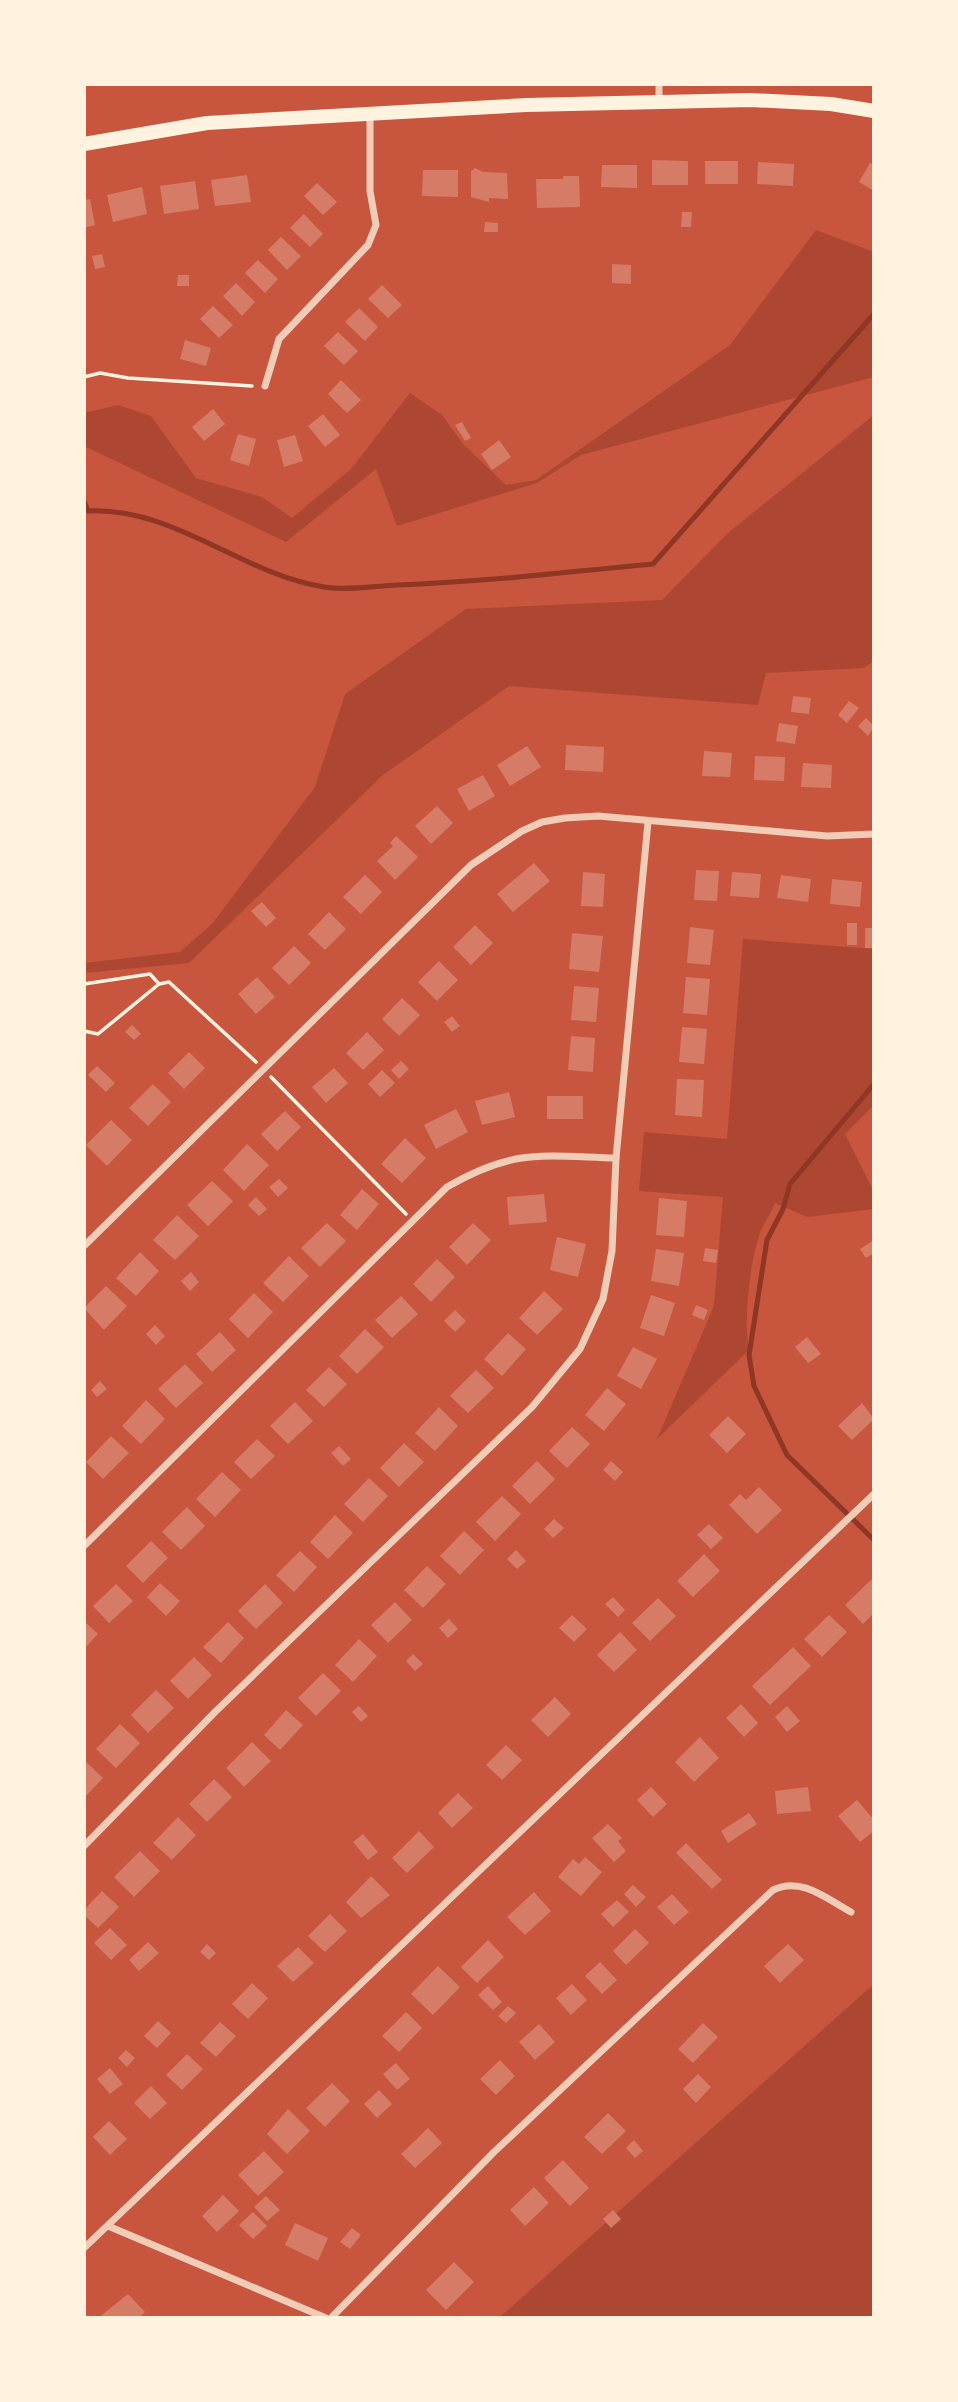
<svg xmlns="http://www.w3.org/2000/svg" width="958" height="2402" viewBox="0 0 958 2402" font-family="'Noto Serif',serif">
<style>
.green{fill:#ae4732}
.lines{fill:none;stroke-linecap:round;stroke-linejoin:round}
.stream{stroke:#8f3625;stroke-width:5}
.building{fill:#d67c66}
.path{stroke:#fff3e0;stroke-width:3.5}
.minor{stroke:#f1ccb7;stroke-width:7}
.secondary{stroke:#fff3e0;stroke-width:14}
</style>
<rect width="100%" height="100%" fill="#c8553d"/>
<g class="green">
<path d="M 816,230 L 874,252 L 874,377 L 581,455 L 537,483 L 397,526 L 376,469 L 286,542 L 84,446 L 84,413 L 118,405 L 151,416 L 196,478 L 262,497 L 292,518 L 351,469 L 410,393 L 442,415 L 463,444 L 506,485 L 536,480 L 730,345 Z"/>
<path d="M 874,415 L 874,661 L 864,668 L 766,673 L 758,705 L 509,686 L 383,775 L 189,963 L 84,973 L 84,963 L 180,952 L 212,924 L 315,787 L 345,694 L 466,609 L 662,600 L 728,533 Z"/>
<path d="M 743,939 L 874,949 L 874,1105 L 845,1134 L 874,1192 L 874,1209 L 807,1217 L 775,1203 C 772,1212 766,1219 762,1228 C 750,1256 743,1320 749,1350 L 657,1439 L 714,1306 L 723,1197 L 639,1191 L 644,1132 L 727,1139 Z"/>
<path d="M 874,1984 L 874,2318 L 499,2318 Z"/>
</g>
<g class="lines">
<g class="stream">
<path d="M 84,501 L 88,511 C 175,507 241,574 324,587 C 347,591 375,586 398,585 C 483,582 568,572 653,564 L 874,314"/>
<path d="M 874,1084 L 790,1184 L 783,1209 L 767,1240 L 749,1355 L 754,1386 L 787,1455 L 874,1540"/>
</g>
</g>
<g class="building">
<path d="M 652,160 L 688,161 L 688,185 L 652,185 Z"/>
<rect x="705" y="161" width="33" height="23"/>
<path d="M 758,162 L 794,164 L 793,186 L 757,184 Z"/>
<path d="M 870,163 L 874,165 L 874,191 L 859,182 Z"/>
<path d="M 602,165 L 637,165 L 637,188 L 601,187 Z"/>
<path d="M 475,168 L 483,172 L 507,173 L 508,199 L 489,198 L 489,202 L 471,197 L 471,171 Z"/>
<path d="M 423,170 L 458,170 L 458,197 L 422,196 Z"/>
<path d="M 247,175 L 251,202 L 215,206 L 211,180 Z"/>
<path d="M 563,176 L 579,176 L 580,207 L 537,208 L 536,179 L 563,179 Z"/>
<path d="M 195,181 L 199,209 L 164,214 L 160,186 Z"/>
<path d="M 317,183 L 337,202 L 323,215 L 304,196 Z"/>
<path d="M 142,187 L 147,214 L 113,222 L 107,195 Z"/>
<path d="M 90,199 L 95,225 L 84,228 L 84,200 Z"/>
<path d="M 682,212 L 692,212 L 691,227 L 681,227 Z"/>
<path d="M 304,214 L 323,234 L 310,247 L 290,228 Z"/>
<path d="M 485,222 L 498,223 L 498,232 L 484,232 Z"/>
<path d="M 281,237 L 301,256 L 287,270 L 268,250 Z"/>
<path d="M 102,254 L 105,267 L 95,269 L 92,256 Z"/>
<path d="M 258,260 L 278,279 L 265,293 L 245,273 Z"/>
<path d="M 612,264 L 631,265 L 631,284 L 612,283 Z"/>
<path d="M 178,275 L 189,275 L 189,286 L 177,286 Z"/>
<path d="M 236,283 L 255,302 L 242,316 L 223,296 Z"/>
<path d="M 382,285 L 402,305 L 388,318 L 368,299 Z"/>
<path d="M 213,306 L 233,325 L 219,338 L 200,319 Z"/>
<path d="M 359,308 L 378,327 L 365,341 L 345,322 Z"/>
<path d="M 338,332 L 358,351 L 344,365 L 324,346 Z"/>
<path d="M 185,340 L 211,348 L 206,366 L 180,359 Z"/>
<path d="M 341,380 L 361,400 L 347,413 L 328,394 Z"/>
<path d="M 213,409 L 225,424 L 204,441 L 192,427 Z"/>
<path d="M 323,414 L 340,435 L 325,447 L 308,426 Z"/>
<path d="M 462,422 L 471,438 L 465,441 L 455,425 Z"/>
<path d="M 238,434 L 256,439 L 249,466 L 230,460 Z"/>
<path d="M 295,435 L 303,461 L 284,467 L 277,440 Z"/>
<path d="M 499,440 L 511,457 L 492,470 L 481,454 Z"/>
<path d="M 793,696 L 811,698 L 809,714 L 791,712 Z"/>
<path d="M 849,701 L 859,708 L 847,723 L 838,715 Z"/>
<path d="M 866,718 L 874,726 L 868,736 L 858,726 Z"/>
<path d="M 779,723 L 798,726 L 795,744 L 776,741 Z"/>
<path d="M 566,745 L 604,747 L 603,772 L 565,770 Z"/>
<path d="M 527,746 L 541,767 L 510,786 L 497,765 Z"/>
<path d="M 704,751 L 732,753 L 730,777 L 702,776 Z"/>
<path d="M 755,756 L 785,757 L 784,781 L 754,780 Z"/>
<path d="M 803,763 L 832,765 L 831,788 L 801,787 Z"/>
<path d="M 483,775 L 495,796 L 469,811 L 457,789 Z"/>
<path d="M 437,806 L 453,823 L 431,844 L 415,826 Z"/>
<path d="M 396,836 L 418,857 L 395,880 L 377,861 L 393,846 L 390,843 Z"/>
<path d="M 534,863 L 550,881 L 513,912 L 497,894 Z"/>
<path d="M 696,870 L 719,871 L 717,901 L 694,900 Z"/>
<path d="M 583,872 L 605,874 L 603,907 L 581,906 Z"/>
<path d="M 732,872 L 761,874 L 759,898 L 730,896 Z"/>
<path d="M 365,875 L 382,892 L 361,914 L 343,897 Z"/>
<path d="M 781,875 L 811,879 L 808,902 L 777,898 Z"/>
<path d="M 832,879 L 862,882 L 860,907 L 830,904 Z"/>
<path d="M 262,902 L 276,918 L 266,927 L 251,911 Z"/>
<path d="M 329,912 L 346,929 L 325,950 L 308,934 Z"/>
<rect x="847" y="923" width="10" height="22"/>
<path d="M 475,925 L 493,943 L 471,965 L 453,947 Z"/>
<path d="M 690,927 L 714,930 L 710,965 L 687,963 Z"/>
<rect x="865" y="928" width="9" height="20"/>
<path d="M 572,933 L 603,936 L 599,972 L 569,969 Z"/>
<path d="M 294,946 L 311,963 L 289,985 L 272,968 Z"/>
<path d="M 439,961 L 458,980 L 437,1001 L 418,982 Z"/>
<path d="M 257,977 L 275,997 L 256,1014 L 238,994 Z"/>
<path d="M 686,977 L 710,979 L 707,1015 L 683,1013 Z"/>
<path d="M 574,986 L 599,988 L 596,1022 L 571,1020 Z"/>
<path d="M 402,998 L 420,1015 L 399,1036 L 382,1019 Z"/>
<path d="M 452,1016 L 460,1026 L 452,1032 L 444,1022 Z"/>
<path d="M 132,1025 L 141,1034 L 134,1040 L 125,1032 Z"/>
<path d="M 682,1027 L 707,1029 L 704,1064 L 679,1062 Z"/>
<path d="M 367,1032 L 384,1050 L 363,1070 L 346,1053 Z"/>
<path d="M 571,1036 L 595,1038 L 593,1072 L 568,1070 Z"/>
<path d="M 189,1052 L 205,1068 L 184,1089 L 168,1073 Z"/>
<path d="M 401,1061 L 409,1069 L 399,1079 L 391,1070 Z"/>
<path d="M 97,1066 L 115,1083 L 106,1092 L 88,1075 Z"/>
<path d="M 334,1068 L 348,1083 L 326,1103 L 312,1087 Z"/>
<path d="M 382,1070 L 395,1083 L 380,1097 L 368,1084 Z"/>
<path d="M 677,1079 L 704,1080 L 702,1117 L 675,1115 Z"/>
<path d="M 153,1084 L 171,1102 L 148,1126 L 129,1108 Z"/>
<path d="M 509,1092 L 515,1117 L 482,1125 L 475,1101 Z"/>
<rect x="547" y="1096" width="36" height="23"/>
<path d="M 456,1109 L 468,1132 L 436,1149 L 424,1125 Z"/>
<path d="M 285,1111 L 301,1127 L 277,1151 L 261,1134 Z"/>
<path d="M 111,1120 L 132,1140 L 107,1166 L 86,1145 Z"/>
<path d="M 405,1138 L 426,1158 L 402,1183 L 381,1164 Z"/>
<path d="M 247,1144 L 269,1165 L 244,1191 L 223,1170 Z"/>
<path d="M 279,1179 L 288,1188 L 278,1197 L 269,1187 Z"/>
<path d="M 212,1181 L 233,1201 L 208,1226 L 187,1205 Z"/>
<path d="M 362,1189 L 379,1204 L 357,1230 L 340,1215 Z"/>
<path d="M 544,1194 L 547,1222 L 509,1225 L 507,1197 Z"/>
<path d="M 256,1197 L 267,1209 L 259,1216 L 248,1205 Z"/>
<path d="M 659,1198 L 687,1201 L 684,1237 L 656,1235 Z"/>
<path d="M 177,1215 L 199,1236 L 175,1260 L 153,1240 Z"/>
<path d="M 327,1223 L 346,1241 L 320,1267 L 301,1248 Z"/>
<path d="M 473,1223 L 491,1240 L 467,1265 L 449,1247 Z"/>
<path d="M 557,1237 L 586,1244 L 578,1277 L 550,1270 Z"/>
<path d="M 874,1240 L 874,1253 L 866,1258 L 860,1249 Z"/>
<path d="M 705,1248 L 718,1250 L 716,1263 L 703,1261 Z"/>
<path d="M 656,1249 L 684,1253 L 679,1286 L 651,1281 Z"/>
<path d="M 140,1252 L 159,1271 L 136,1296 L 116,1278 Z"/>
<path d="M 289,1256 L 309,1276 L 283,1302 L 263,1283 Z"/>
<path d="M 437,1259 L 455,1277 L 431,1302 L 413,1284 Z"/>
<path d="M 191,1272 L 199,1282 L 190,1291 L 181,1281 Z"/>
<path d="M 106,1286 L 127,1306 L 104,1330 L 84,1308 Z"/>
<path d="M 544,1291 L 563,1309 L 537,1335 L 519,1318 Z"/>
<path d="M 254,1293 L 273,1312 L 248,1338 L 229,1319 Z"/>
<path d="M 651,1295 L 675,1303 L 664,1336 L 640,1328 Z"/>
<path d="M 401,1296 L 418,1314 L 392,1338 L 375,1320 Z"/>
<path d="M 696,1305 L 708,1310 L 704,1320 L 692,1315 Z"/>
<path d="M 455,1310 L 466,1321 L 455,1332 L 444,1321 Z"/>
<path d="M 155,1325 L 165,1336 L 156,1345 L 146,1334 Z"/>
<path d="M 365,1329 L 384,1347 L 357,1374 L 339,1356 Z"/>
<path d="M 220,1332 L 236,1350 L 212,1372 L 196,1354 Z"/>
<path d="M 508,1333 L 526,1349 L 502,1376 L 484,1359 Z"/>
<path d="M 807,1337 L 821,1354 L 808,1363 L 795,1347 Z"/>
<path d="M 633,1347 L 657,1359 L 641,1389 L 617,1376 Z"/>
<path d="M 185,1364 L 203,1383 L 176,1408 L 158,1389 Z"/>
<path d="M 329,1367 L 347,1384 L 324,1407 L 306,1390 Z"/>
<path d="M 476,1370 L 494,1388 L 468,1413 L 450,1396 Z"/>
<path d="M 100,1381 L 107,1389 L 97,1397 L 91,1390 Z"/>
<path d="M 607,1388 L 626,1404 L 604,1431 L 585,1415 Z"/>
<path d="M 146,1400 L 165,1419 L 141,1444 L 122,1426 Z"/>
<path d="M 295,1402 L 313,1421 L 288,1444 L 270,1426 Z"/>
<path d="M 862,1403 L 874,1419 L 852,1440 L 838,1426 Z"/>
<path d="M 439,1407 L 458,1426 L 435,1451 L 415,1433 Z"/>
<path d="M 728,1416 L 746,1434 L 727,1453 L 709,1435 Z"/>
<path d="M 572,1427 L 590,1444 L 567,1468 L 549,1451 Z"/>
<path d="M 111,1436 L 129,1453 L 103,1479 L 86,1462 Z"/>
<path d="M 257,1439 L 275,1456 L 251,1479 L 234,1462 Z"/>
<path d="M 404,1443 L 424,1462 L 399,1487 L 380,1468 Z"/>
<path d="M 339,1446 L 351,1459 L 343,1466 L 331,1453 Z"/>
<path d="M 537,1461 L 555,1479 L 530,1504 L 512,1486 Z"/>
<path d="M 611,1461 L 623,1472 L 615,1481 L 603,1470 Z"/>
<path d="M 222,1472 L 241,1490 L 215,1517 L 196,1499 Z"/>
<path d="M 369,1478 L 388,1496 L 363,1522 L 344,1504 Z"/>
<path d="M 759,1487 L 782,1510 L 757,1534 L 729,1505 L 740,1494 L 746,1500 Z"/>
<path d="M 502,1496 L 521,1514 L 495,1541 L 476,1522 Z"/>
<path d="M 187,1507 L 205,1526 L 181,1550 L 162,1532 Z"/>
<path d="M 335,1515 L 353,1533 L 328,1559 L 310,1542 Z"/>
<path d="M 554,1519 L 564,1528 L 553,1538 L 544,1529 Z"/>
<path d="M 709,1524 L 723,1538 L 711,1549 L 697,1535 Z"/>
<path d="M 464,1531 L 484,1550 L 460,1575 L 440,1556 Z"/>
<path d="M 151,1541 L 168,1558 L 143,1583 L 126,1566 Z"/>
<path d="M 516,1550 L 526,1561 L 517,1569 L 507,1559 Z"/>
<path d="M 300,1551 L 317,1567 L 294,1592 L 276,1575 Z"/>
<path d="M 704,1554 L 720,1571 L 693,1597 L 677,1581 Z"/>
<path d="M 427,1566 L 446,1584 L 423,1608 L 404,1590 Z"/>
<path d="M 873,1578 L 874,1613 L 863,1624 L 845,1605 Z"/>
<path d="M 160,1583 L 180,1601 L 166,1616 L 147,1597 Z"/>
<path d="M 116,1584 L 133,1601 L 109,1623 L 93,1606 Z"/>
<path d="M 265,1584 L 283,1603 L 256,1629 L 238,1611 Z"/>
<path d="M 613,1597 L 625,1610 L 618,1617 L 605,1604 Z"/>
<path d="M 658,1598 L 676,1616 L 650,1641 L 632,1623 Z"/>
<path d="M 395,1602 L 412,1620 L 388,1643 L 371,1625 Z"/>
<path d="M 572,1615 L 587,1629 L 574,1642 L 559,1628 Z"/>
<path d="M 829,1615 L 847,1632 L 822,1657 L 804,1639 Z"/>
<path d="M 449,1619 L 458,1629 L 448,1638 L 439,1628 Z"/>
<path d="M 84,1621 L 98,1634 L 84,1649 Z"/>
<path d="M 228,1622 L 244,1638 L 221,1663 L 203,1647 Z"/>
<path d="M 620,1632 L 637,1650 L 614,1672 L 597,1655 Z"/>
<path d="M 359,1639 L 377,1656 L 353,1682 L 335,1665 Z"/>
<path d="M 793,1647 L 811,1666 L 770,1705 L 752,1686 Z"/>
<path d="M 413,1654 L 423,1664 L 415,1671 L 406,1661 Z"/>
<path d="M 194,1657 L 212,1675 L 188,1699 L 170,1681 Z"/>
<path d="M 323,1673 L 341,1691 L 316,1716 L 298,1698 Z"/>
<path d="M 156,1690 L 174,1708 L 148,1733 L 131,1715 Z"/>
<path d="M 555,1697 L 571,1714 L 548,1737 L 531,1720 Z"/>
<path d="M 741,1704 L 758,1723 L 744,1737 L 726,1718 Z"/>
<path d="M 359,1706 L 368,1716 L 361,1722 L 352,1712 Z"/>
<path d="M 787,1706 L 800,1721 L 787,1732 L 775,1717 Z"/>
<path d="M 286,1710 L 303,1725 L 280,1750 L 264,1735 Z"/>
<path d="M 120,1724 L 140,1743 L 116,1768 L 96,1749 Z"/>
<path d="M 700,1737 L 719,1758 L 694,1782 L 675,1762 Z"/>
<path d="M 252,1742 L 271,1761 L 244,1787 L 226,1768 Z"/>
<path d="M 506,1745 L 522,1760 L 502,1780 L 486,1765 Z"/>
<path d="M 84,1760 L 103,1778 L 84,1798 Z"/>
<path d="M 214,1779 L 232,1797 L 207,1822 L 189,1804 Z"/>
<path d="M 651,1787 L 667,1804 L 653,1817 L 637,1800 Z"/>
<path d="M 808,1787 L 811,1811 L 777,1814 L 775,1791 Z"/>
<path d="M 458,1793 L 473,1808 L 452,1828 L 438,1813 Z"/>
<path d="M 857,1800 L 874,1820 L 874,1831 L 860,1842 L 838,1816 Z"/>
<path d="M 749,1813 L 757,1824 L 728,1843 L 721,1831 Z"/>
<path d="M 178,1817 L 196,1835 L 172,1860 L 153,1843 Z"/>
<path d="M 608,1824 L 622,1838 L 618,1841 L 626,1851 L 614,1862 L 592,1838 Z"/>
<path d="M 419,1831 L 434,1847 L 407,1873 L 392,1858 Z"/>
<path d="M 363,1834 L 378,1852 L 368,1860 L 353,1842 Z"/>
<path d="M 686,1843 L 722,1880 L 712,1889 L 676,1853 Z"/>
<path d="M 140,1851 L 160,1871 L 134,1897 L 114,1877 Z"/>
<path d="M 585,1857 L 602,1872 L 581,1896 L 558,1877 L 573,1859 L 579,1864 Z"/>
<path d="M 371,1876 L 390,1895 L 361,1918 L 346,1902 Z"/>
<path d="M 633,1885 L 646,1897 L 636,1907 L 624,1894 Z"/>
<path d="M 102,1891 L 119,1907 L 98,1928 L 84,1915 L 84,1910 Z"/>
<path d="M 534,1892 L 551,1911 L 525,1935 L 507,1917 Z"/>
<path d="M 672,1894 L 689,1912 L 674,1925 L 657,1907 Z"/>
<path d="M 617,1900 L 629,1912 L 613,1927 L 601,1914 Z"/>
<path d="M 330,1914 L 347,1931 L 325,1952 L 308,1936 Z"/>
<path d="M 110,1928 L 127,1945 L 111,1960 L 94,1943 Z"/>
<path d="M 635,1929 L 649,1943 L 626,1965 L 613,1951 Z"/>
<path d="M 488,1940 L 504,1957 L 477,1983 L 461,1967 Z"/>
<path d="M 148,1942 L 159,1953 L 139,1971 L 129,1960 Z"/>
<path d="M 207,1944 L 216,1953 L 209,1960 L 200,1952 Z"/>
<path d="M 788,1944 L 804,1960 L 780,1983 L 764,1966 Z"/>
<path d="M 298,1947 L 314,1963 L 293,1982 L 277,1966 Z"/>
<path d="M 600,1962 L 617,1980 L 602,1994 L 585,1976 Z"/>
<path d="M 438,1966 L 460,1987 L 433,2015 L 411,1994 Z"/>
<path d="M 252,1983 L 268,1998 L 248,2019 L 232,2004 Z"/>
<path d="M 572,1984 L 587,2000 L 571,2015 L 556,1998 Z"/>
<path d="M 488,1986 L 502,2002 L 493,2010 L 478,1995 Z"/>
<path d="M 508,2006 L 516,2013 L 506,2023 L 498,2016 Z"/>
<path d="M 406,2012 L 422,2028 L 399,2052 L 382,2036 Z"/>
<path d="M 158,2021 L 171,2033 L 157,2048 L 144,2036 Z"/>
<path d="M 220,2022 L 236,2036 L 216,2057 L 200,2043 Z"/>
<path d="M 703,2023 L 718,2037 L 693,2063 L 678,2049 Z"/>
<path d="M 539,2024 L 555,2042 L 535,2060 L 519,2042 Z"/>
<path d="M 126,2050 L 135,2058 L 127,2067 L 118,2058 Z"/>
<path d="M 187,2054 L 203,2069 L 182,2090 L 166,2075 Z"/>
<path d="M 500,2060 L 515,2076 L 496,2095 L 480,2079 Z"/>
<path d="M 396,2063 L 410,2079 L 397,2090 L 383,2074 Z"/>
<path d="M 110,2068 L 123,2084 L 110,2094 L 97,2079 Z"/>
<path d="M 698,2074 L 711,2087 L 696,2103 L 683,2089 Z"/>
<path d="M 332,2083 L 350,2101 L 325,2127 L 306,2108 Z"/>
<path d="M 151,2086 L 167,2103 L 150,2119 L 134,2103 Z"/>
<path d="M 379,2090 L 392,2104 L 377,2118 L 364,2104 Z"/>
<path d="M 288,2109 L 310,2131 L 287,2154 L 267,2134 Z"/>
<path d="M 608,2113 L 626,2131 L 602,2154 L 584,2137 Z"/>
<path d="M 109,2121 L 127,2139 L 110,2155 L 93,2137 Z"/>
<path d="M 428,2128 L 442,2143 L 415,2168 L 401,2154 Z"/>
<path d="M 634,2140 L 643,2151 L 635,2158 L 626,2148 Z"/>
<path d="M 264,2151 L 284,2172 L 258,2196 L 238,2175 Z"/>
<path d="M 563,2160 L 589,2188 L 570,2206 L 544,2178 Z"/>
<path d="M 534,2187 L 549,2203 L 525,2226 L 510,2210 Z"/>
<path d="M 223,2195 L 239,2211 L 217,2232 L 202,2216 Z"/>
<path d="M 266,2196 L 280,2210 L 267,2221 L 254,2207 Z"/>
<path d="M 613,2210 L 621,2219 L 611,2228 L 603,2219 Z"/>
<path d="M 253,2212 L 267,2226 L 253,2239 L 239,2225 Z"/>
<path d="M 295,2223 L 328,2238 L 318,2261 L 285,2245 Z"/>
<path d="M 352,2228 L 361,2235 L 350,2249 L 340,2242 Z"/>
<path d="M 454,2262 L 474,2282 L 446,2310 L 426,2290 Z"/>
<path d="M 128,2294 L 145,2312 L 139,2318 L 98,2318 Z"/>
</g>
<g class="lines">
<g class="path">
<path d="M 84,377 L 100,373 L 128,378 L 252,386"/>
<path d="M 84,984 L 150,974 L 159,984"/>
<path d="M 84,1031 L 98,1034 L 159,984 L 169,982 L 256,1062"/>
<path d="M 271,1077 L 406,1214"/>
</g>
<g class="minor">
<path d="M 659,100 L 659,84"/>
<path d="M 265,386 L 279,339 L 368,245 L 376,225 L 370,191 L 370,113"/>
<path d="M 84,1246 L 471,865 L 522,831 L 542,822 L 565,818 L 598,816 L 827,836 L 874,834"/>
<path d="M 84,1546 L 447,1187 C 514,1148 542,1156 616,1158"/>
<path d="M 84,1846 L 215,1712 L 532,1407 L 580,1349 L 603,1299 L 612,1251 L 616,1158 L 648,822"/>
<path d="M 108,2226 L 326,2318"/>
<path d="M 84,2248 L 874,1494"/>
<path d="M 331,2318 L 494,2152 L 773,1890 C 801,1876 827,1899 851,1912"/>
</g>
<path class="secondary" d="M 84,144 L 207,123 L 526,105 L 751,100 L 831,104 L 874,111"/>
</g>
<rect width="958" height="2402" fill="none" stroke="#fff3e0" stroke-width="172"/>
</svg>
